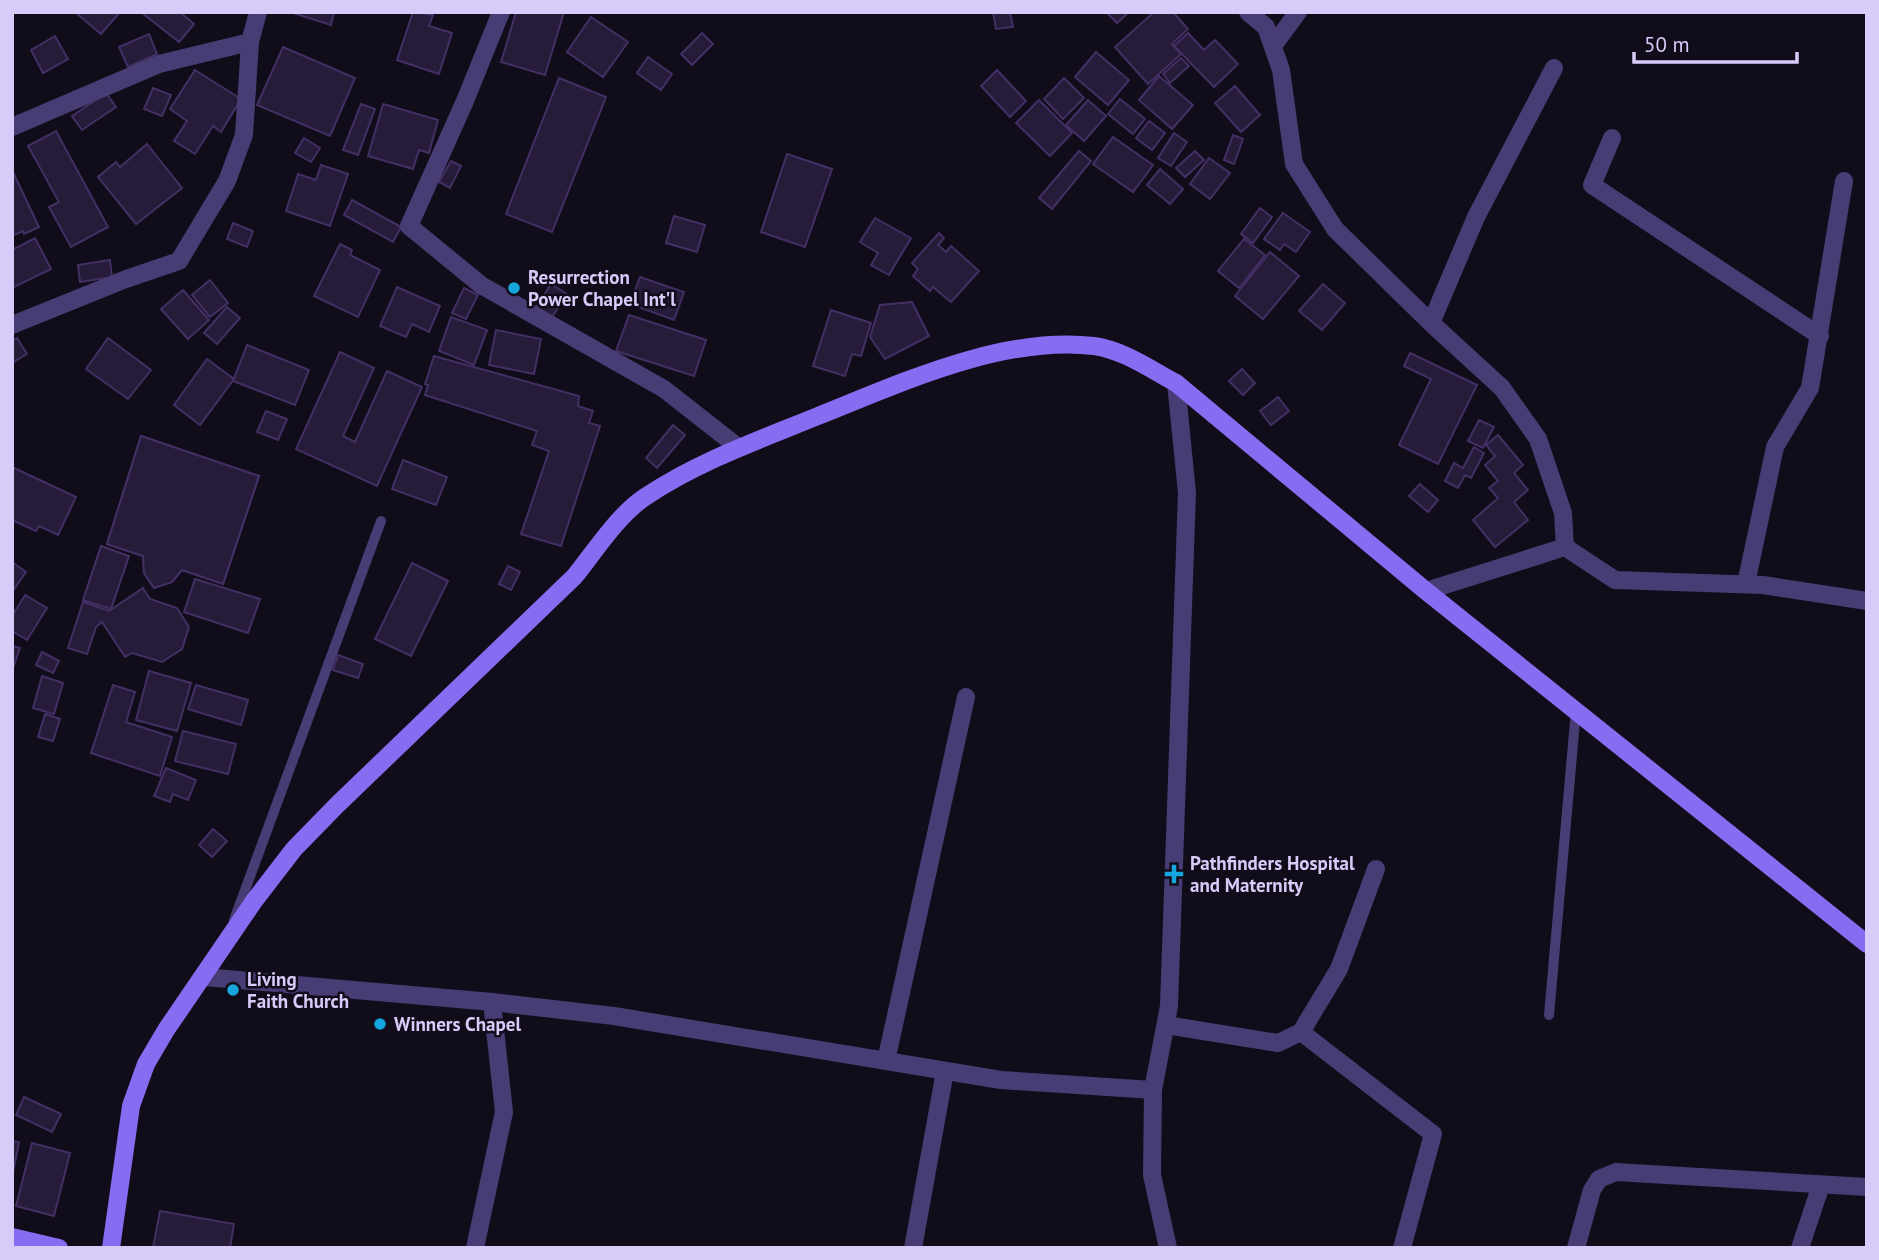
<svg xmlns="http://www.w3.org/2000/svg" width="1879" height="1260" viewBox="0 0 1879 1260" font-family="'PT Sans',sans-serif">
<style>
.building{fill:#261b39;stroke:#422f63;stroke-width:2;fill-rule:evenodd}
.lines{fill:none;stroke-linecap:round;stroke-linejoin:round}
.lane{stroke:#483c75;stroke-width:10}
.street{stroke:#483c75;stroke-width:18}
.secondary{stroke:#856cf0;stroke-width:18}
.poi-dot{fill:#16a6db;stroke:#110c1a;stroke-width:2.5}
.labels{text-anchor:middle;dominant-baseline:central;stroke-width:5;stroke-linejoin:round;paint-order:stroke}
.poi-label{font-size:19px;font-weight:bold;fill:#d8cbfa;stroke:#110c1a;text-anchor:start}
</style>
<rect width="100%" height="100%" fill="#110c1a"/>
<g class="building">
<path d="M 75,12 L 120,12 L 101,34 Z"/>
<path d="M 141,12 L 180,12 L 194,24 L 179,42 Z"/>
<path d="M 290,12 L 334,12 L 331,25 Z"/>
<path d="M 413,12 L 433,15 L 429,26 L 452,33 L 439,74 L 397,60 Z"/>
<path d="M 516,12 L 564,12 L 545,75 L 501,62 Z"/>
<path d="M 993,12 L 1010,12 L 1013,27 L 996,29 Z"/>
<path d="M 1106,12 L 1129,12 L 1117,23 Z"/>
<path d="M 1154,12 L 1173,12 L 1188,29 L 1172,44 L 1181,54 L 1148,84 L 1115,47 Z"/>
<path d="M 591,17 L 628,42 L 603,77 L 567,52 Z"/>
<path d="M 702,33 L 713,44 L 692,65 L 681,54 Z"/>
<path d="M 1188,33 L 1204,50 L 1215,40 L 1238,64 L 1214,87 L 1174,46 Z"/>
<path d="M 149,34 L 157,54 L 128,67 L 119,47 Z"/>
<path d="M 55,36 L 68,59 L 43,73 L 31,50 Z"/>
<path d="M 283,47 L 355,78 L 330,136 L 257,105 Z"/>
<path d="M 1096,52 L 1129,80 L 1108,105 L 1075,77 Z"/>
<path d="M 648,57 L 672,74 L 661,90 L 637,73 Z"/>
<path d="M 1181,58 L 1189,66 L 1170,83 L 1163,74 Z"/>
<path d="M 195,70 L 241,99 L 221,132 L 213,126 L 195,154 L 174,141 L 187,121 L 170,109 Z"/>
<path d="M 997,70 L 1026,101 L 1010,117 L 981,86 Z"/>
<path d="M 1159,76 L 1193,105 L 1172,129 L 1139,100 Z"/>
<path d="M 559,78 L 606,97 L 552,232 L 506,214 Z"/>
<path d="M 1064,78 L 1084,98 L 1063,119 L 1044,99 Z"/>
<path d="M 1235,86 L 1260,115 L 1241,132 L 1215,103 Z"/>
<path d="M 153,88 L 171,95 L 162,116 L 144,109 Z"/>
<path d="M 106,93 L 116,107 L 82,130 L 72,116 Z"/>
<path d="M 1120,99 L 1145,119 L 1133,134 L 1108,114 Z"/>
<path d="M 1039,100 L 1072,133 L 1050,156 L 1016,123 Z"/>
<path d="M 1088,100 L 1106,116 L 1084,141 L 1066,125 Z"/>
<path d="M 361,104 L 375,109 L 358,155 L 343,150 Z"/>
<path d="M 383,104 L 438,120 L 429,153 L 419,150 L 413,169 L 368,156 Z"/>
<path d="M 1149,121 L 1165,133 L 1152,150 L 1136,138 Z"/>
<path d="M 56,131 L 108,227 L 71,247 L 49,207 L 59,202 L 28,146 Z"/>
<path d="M 1174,133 L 1187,142 L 1171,166 L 1158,158 Z"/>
<path d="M 1233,135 L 1243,139 L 1234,164 L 1224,160 Z"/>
<path d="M 1113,137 L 1153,165 L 1133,192 L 1093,164 Z"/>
<path d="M 304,138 L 320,148 L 311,162 L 295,153 Z"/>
<path d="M 147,144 L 182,188 L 136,224 L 98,177 L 116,162 L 120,167 Z"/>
<path d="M 1079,151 L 1091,161 L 1052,209 L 1039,198 Z"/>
<path d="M 1195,151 L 1204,160 L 1185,177 L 1176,168 Z"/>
<path d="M 787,154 L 832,169 L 805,247 L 761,232 Z"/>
<path d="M 1209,158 L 1230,173 L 1210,199 L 1190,184 Z"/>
<path d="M 451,161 L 461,166 L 450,188 L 439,182 Z"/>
<path d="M 321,165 L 348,174 L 330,226 L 286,211 L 298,174 L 316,180 Z"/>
<path d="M 1160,169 L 1183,189 L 1170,204 L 1147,185 Z"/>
<path d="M 13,172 L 39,227 L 24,234 L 23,231 L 12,236 Z"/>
<path d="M 352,200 L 401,227 L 393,242 L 344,215 Z"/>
<path d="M 1260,208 L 1272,217 L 1253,243 L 1241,234 Z"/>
<path d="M 1283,213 L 1310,232 L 1296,252 L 1284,244 L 1280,250 L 1264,239 Z"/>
<path d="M 674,216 L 705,225 L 697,252 L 666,243 Z"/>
<path d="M 875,218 L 911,238 L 889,275 L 871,265 L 878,253 L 860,242 Z"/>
<path d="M 233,223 L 253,231 L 247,247 L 227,239 Z"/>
<path d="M 939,233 L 944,238 L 938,245 L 946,252 L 951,246 L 979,271 L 951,302 L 933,287 L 930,291 L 913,276 L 918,269 L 912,263 Z"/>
<path d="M 35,238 L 51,269 L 12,288 L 12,250 Z"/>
<path d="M 1244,239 L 1265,255 L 1239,288 L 1218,271 Z"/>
<path d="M 340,244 L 352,250 L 350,255 L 380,270 L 358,317 L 314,296 Z"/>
<path d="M 1270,252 L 1299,276 L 1263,319 L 1235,296 Z"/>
<path d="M 110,260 L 112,277 L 80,282 L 78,265 Z"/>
<path d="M 640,277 L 684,292 L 674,320 L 630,304 Z"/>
<path d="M 210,280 L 228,303 L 210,317 L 192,295 Z"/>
<path d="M 551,284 L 567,294 L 552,317 L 536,308 Z"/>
<path d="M 1323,284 L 1345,303 L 1322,330 L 1299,311 Z"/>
<path d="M 397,287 L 440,306 L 429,332 L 412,324 L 406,337 L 380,326 Z"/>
<path d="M 464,288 L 478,295 L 466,319 L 452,313 Z"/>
<path d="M 183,290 L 209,320 L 188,339 L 161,309 Z"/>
<path d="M 912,302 L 929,336 L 885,359 L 870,337 L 880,305 Z"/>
<path d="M 227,307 L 240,318 L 217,344 L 204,333 Z"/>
<path d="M 831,310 L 871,323 L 861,356 L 852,354 L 845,376 L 813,366 Z"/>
<path d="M 629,315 L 706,340 L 694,376 L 616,351 Z"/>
<path d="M 451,317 L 487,330 L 474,365 L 439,351 Z"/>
<path d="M 496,330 L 541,339 L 534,374 L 489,365 Z"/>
<path d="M 17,338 L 27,354 L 12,363 L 12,341 Z"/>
<path d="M 108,338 L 151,370 L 128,399 L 86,369 Z"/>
<path d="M 247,345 L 309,370 L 295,405 L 233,381 Z"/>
<path d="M 340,352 L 374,368 L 343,436 L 355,442 L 387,371 L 422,387 L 377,486 L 296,449 Z"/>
<path d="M 1410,353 L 1477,385 L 1438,464 L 1399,445 L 1431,379 L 1404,366 Z"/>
<path d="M 434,356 L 579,396 L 578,406 L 593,411 L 589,423 L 600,426 L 561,546 L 521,534 L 549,451 L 532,445 L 537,431 L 425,395 L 428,385 L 425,384 Z"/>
<path d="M 207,359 L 234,379 L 200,425 L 174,405 Z"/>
<path d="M 1242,369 L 1255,383 L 1243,395 L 1229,381 Z"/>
<path d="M 1278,397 L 1289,411 L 1271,425 L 1260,411 Z"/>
<path d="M 266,411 L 287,419 L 278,440 L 257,432 Z"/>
<path d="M 1479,420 L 1494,427 L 1483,448 L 1468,441 Z"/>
<path d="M 673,425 L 685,435 L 657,468 L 646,458 Z"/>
<path d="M 1498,435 L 1523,465 L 1514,473 L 1528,490 L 1514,502 L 1528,520 L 1495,547 L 1473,520 L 1498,498 L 1489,488 L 1498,481 L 1485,465 L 1495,456 L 1486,445 Z"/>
<path d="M 141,436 L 259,476 L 223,584 L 182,570 L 172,582 L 154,588 L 144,573 L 143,556 L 107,544 ZM 165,486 L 208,500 L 188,561 L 182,560 L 176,548 L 169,544 L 161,543 L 149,549 L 144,547 Z"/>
<path d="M 141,436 L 259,476 L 223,584 L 182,570 L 172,582 L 154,588 L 144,573 L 143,556 L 107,544 Z"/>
<path d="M 1474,447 L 1484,453 L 1471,478 L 1465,475 L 1458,488 L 1445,481 L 1454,463 L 1463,468 Z"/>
<path d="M 403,460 L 447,477 L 436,505 L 392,489 Z"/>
<path d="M 12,467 L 76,497 L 58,535 L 39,526 L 36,531 L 12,520 Z"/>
<path d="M 1420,484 L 1438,500 L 1428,512 L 1409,496 Z"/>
<path d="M 101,546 L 129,556 L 111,609 L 83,600 Z"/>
<path d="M 12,562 L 26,572 L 12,592 Z"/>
<path d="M 412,563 L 448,581 L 411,656 L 375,639 Z"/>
<path d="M 508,566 L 520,572 L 511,590 L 499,584 Z"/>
<path d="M 195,579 L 260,599 L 248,633 L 184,612 Z"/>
<path d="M 143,588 L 150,599 L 177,608 L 189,627 L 182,649 L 162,662 L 132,653 L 125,657 L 102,622 L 96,627 L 87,654 L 68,648 L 83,602 L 109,611 Z"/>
<path d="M 25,595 L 47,608 L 27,640 L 12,631 L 12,616 Z"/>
<path d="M 12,646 L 20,648 L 12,671 Z"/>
<path d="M 42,652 L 59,661 L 53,673 L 36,665 Z"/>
<path d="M 338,655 L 363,664 L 358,678 L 333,670 Z"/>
<path d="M 149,671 L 191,683 L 177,731 L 136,720 Z"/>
<path d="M 42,676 L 63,683 L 54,714 L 33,708 Z"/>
<path d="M 113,685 L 135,692 L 126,722 L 172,737 L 160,776 L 91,753 Z"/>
<path d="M 196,685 L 248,700 L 241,725 L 188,709 Z"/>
<path d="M 45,714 L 60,719 L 53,741 L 38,737 Z"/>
<path d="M 183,731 L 236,744 L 228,774 L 175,761 Z"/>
<path d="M 166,768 L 196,780 L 188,800 L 173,794 L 170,802 L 154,796 Z"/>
<path d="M 213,829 L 227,841 L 212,857 L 199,845 Z"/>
<path d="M 24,1097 L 61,1114 L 52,1132 L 16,1115 Z"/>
<path d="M 12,1141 L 19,1142 L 12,1178 Z"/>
<path d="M 32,1143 L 70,1153 L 54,1216 L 16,1206 Z"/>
<path d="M 160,1211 L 234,1224 L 230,1248 L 153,1248 Z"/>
</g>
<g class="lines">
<g class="lane">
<path d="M 234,920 L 381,521"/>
<path d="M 1549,1015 L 1576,710"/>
</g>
<g class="street">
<path d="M 501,12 L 465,101 L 409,226 L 481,285 L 664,389 L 738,447"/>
<path d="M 1248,12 L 1266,27 L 1281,70 L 1294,164 L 1335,229 L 1431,323 L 1502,388 L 1538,439 L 1563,513 L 1565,547 L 1426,591"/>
<path d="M 1273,46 L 1298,12"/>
<path d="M 12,127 L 159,64 L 250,42 L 258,12"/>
<path d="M 1612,138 L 1592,185 L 1820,336"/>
<path d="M 1431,323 L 1476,217 L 1554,68"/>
<path d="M 12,325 L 126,279 L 179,261 L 227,181 L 244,135 L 250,42"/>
<path d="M 1565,547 L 1615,580 L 1763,585 L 1867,601"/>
<path d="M 1746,584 L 1775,447 L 1810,388 L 1844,181"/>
<path d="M 204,977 L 492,1002 L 614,1016 L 1001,1080 L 1153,1090"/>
<path d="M 1166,1025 L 1278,1043 L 1301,1032 L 1339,969 L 1376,869"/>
<path d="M 1301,1032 L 1433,1134 L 1402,1248"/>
<path d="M 886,1061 L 966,697"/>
<path d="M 475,1248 L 504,1112 L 492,1002"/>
<path d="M 913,1248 L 945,1071"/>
<path d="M 1168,1248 L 1152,1175 L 1153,1090 L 1169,1006 L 1187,493 L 1176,383"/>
<path d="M 1576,1248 L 1592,1190 L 1599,1179 L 1616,1172 L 1867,1187"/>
<path d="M 1800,1248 L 1821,1185"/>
</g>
<g class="secondary">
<path d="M 12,1237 L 59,1248"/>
<path d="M 111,1248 L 131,1106 L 146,1064 L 166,1030 L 254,901 L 294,849 L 337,805 L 575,576 C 595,551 618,515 645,497 C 699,461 759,440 818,416 C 901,383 1003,335 1094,346 C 1123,350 1150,369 1176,383 L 1426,591 L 1867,944"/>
</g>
</g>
<g class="poi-dot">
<circle cx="514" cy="288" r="7"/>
<path d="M1170.5 863.5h7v7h7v7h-7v7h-7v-7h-7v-7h7z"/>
<circle cx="233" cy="990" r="7"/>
<circle cx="380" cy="1024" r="7"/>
</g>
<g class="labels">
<g class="poi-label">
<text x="528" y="277">Resurrection<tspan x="528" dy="22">Power Chapel Int'l</tspan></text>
<text x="1190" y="863">Pathfinders Hospital<tspan x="1190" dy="22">and Maternity</tspan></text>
<text x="247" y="979">Living<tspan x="247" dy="22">Faith Church</tspan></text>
<text x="394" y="1024">Winners Chapel</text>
</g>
</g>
<rect width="1879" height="1260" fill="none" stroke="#d8cbfa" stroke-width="28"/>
<path d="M1634 52v10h163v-10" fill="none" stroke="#d8cbfa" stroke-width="3.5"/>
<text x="1644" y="52" font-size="21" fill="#d8cbfa" stroke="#110c1a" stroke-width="5" paint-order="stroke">50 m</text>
</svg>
